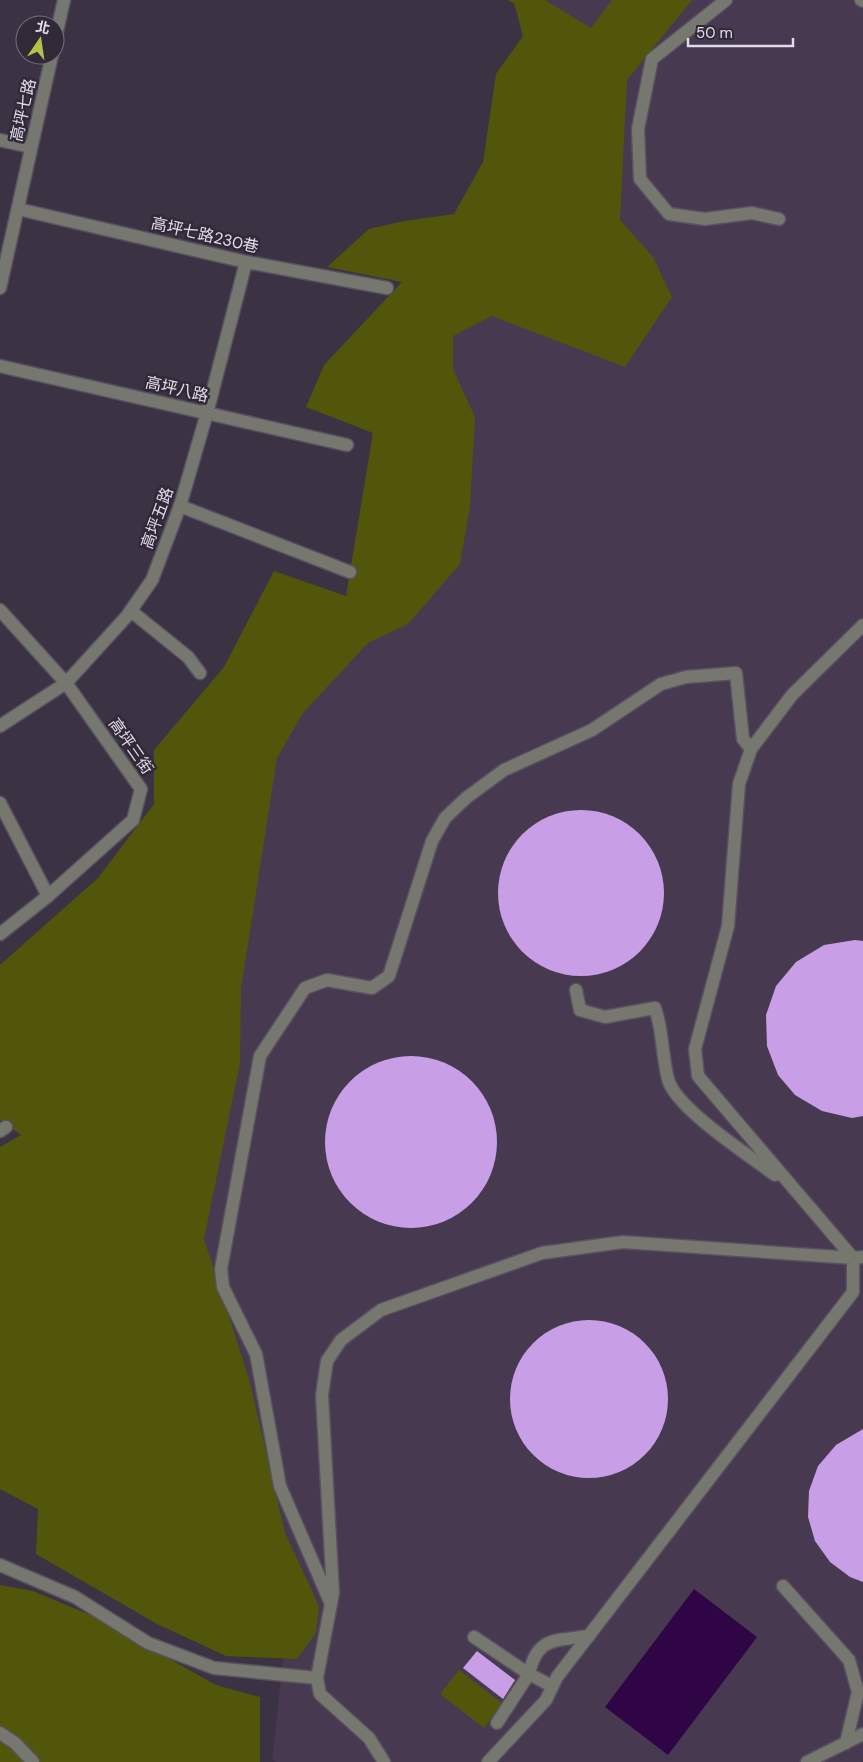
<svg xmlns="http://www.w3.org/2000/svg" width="863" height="1762" viewBox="0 0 863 1762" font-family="'DM Sans','Noto Sans TC',sans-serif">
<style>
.built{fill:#463950}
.green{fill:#51560b}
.water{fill:#2f0545}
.building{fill:#c89fe7}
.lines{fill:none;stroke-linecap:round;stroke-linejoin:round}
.minor-casing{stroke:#595161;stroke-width:15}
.minor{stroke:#76776e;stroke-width:12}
.labels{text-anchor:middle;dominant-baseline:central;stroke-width:5;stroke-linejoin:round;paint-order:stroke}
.street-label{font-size:16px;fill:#e2dce7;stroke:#312838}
</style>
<rect width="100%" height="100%" fill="#3b3243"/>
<path class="built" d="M 546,0 L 863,0 L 863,1761 L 861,1762 L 276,1762 L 272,1760 L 290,1598 L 160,1097 L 263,725 L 351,617 Z"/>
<g class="green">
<path d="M 507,0 L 545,0 L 591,28 L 612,0 L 692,0 L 627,80 L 620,220 L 653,257 L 672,297 L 625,367 L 492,316 L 453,336 L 453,369 L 475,417 L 470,506 L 460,564 L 408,624 L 368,643 L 303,713 L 277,758 L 241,989 L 240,1063 L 204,1239 L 249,1379 L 285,1533 L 319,1606 L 316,1633 L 297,1659 L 226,1656 L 157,1624 L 36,1554 L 38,1509 L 0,1489 L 0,1147 L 21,1135 L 0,1120 L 0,965 L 98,878 L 154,804 L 154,750 L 224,667 L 274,571 L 346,596 L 373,433 L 306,407 L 324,365 L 402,282 L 327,267 L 369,229 L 404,221 L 454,214 L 483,162 L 496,74 L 523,36 L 514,3 Z"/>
<path d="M 0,1585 L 33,1591 L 95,1617 L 216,1685 L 260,1697 L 260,1762 L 0,1762 Z"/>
<path d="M 459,1670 L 503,1704 L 484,1728 L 440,1694 Z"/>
</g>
<path class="water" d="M 694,1589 L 757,1637 L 668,1755 L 605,1707 Z"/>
<g class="building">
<circle cx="581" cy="893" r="83"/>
<path d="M 855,940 L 863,941 L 863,1116 L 852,1118 L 822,1111 L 795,1095 L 778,1075 L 767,1046 L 766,1015 L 776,986 L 796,962 L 824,945 Z"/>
<circle cx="411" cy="1142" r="86"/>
<circle cx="589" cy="1399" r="79"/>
<path d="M 863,1429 L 863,1582 L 850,1577 L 830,1562 L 815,1541 L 808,1517 L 809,1491 L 818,1466 L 836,1445 Z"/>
<path d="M 477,1651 L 515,1680 L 503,1699 L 463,1668 Z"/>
</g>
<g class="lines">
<defs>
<g id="minor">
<path d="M 726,0 L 652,59 L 638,129 L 640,179 L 669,214 L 705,219 L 752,213 L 779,219"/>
<path d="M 861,0 L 863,1"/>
<path d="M 55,40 L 64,0"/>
<path d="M 0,140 L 31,147"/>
<path d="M 18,209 L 246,262 L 387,288"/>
<path d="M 0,288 L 52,55"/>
<path d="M 0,366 L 347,445"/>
<path d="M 180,506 L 350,572"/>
<path d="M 0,610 L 66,683 L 141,789 L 133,820 L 48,896 L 0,934"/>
<path d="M 131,611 L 188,657 L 200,673"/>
<path d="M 863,625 L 792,695 L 751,749 L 739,784 L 728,926 L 695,1049 L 698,1076 L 853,1258 L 863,1257"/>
<path d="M 0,726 L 66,683 L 127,616 L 152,580 L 180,506 L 207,413 L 246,262"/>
<path d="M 0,803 L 48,896"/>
<path d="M 576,990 L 580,1010 L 605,1017 L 655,1008 C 663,1031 662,1056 668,1079 C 675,1108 750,1156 775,1175"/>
<path d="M 0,1131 L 6,1127"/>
<path d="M 0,1565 L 75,1597 L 148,1643 L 214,1668 L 317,1678"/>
<path d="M 783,1586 L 849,1660 L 858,1692 L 846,1743"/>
<path d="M 331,1604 L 280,1486 L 256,1354 L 223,1287 L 221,1269 L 260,1056 L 305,988 L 327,980 L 372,988 L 389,976 L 432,841 L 445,818 L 466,798 L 504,770 L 592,730 L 661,684 L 686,677 L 736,673 L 743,739 L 751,749"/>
<path d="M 474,1637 L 529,1674 L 497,1723"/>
<path d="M 552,1686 L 529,1674 C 537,1636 556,1641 589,1636"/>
<path d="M 0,1733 L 15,1743 L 33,1762"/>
<path d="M 384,1762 L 369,1738 L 320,1694 L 317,1678 L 333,1593 L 322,1395 L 327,1361 L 341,1340 L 381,1310 L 542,1253 L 623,1242 L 853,1258 L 853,1292 L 557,1677 L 546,1700 L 488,1762"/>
<path d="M 807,1762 L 863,1734"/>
</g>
</defs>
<use href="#minor" class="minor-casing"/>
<use href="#minor" class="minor"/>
</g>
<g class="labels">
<g class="street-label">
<text transform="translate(23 110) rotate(-77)">高坪七路</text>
<text transform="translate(205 235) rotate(13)">高坪七路230巷</text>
<text transform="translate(177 389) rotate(13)">高坪八路</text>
<text transform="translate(157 518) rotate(-70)">高坪五路</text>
<text transform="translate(131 746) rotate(55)">高坪三街</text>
</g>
</g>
<g transform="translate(40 40) rotate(13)"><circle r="24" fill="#312838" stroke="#78707e"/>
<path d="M0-4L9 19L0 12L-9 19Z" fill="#b7c147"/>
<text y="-8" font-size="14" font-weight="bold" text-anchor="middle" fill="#e2dce7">北</text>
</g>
<path d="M688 38v8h105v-8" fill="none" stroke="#e2dce7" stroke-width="2.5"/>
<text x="696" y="38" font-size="15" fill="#e2dce7" stroke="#312838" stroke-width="4" paint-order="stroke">50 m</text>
</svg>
